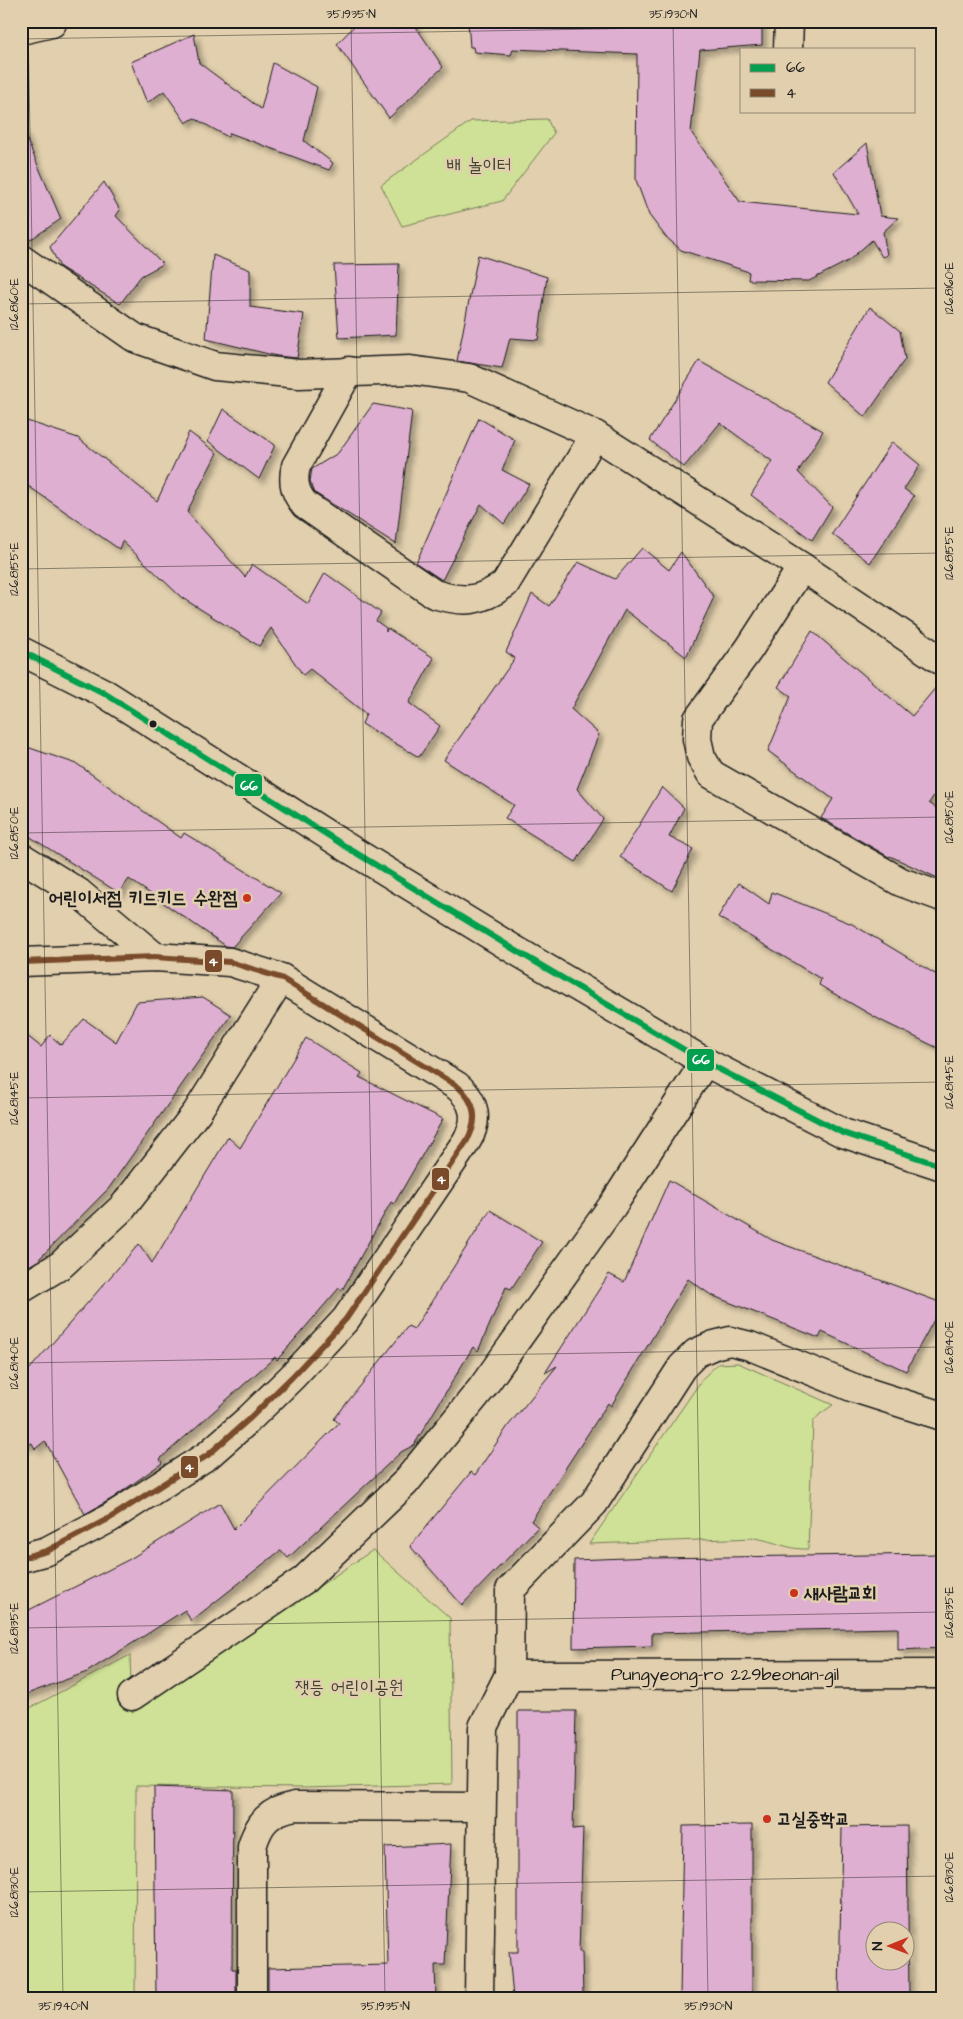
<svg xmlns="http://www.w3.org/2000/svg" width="963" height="2019" viewBox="0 0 963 2019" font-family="'Architects Daughter','Poor Story',sans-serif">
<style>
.green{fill:#cfe196;stroke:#767e59}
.building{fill:#deafd0;stroke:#1c1c1c;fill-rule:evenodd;filter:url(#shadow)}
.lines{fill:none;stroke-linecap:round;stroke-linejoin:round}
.street-casing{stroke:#1c1c1c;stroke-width:31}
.secondary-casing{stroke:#1c1c1c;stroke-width:31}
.street{stroke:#e1cfad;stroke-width:28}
.secondary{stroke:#e1cfad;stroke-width:28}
.bus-1-casing{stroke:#e1cfad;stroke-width:10}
.bus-2-casing{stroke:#e1cfad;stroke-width:10}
.bus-1{stroke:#019f4e;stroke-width:6}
.bus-2{stroke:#7a4b2a;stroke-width:6}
.ticks{fill:none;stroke:#1c1c1c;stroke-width:1;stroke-opacity:0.45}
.bus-dot{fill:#1c1c1c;stroke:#e1cfad;stroke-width:2}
.poi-dot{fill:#c8321e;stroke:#e1cfad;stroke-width:2}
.labels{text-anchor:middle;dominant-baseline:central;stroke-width:5;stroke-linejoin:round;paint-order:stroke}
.park-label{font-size:18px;fill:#404334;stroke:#e1cfad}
.poi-label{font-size:18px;font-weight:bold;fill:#1c1c1c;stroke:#e1cfad;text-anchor:start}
.street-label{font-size:18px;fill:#1c1c1c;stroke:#e1cfad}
.line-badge{stroke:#e1cfad;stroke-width:2}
.badge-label{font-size:14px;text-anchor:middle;font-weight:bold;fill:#fff}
.neatline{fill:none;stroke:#1c1c1c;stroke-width:2}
.ticks-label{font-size:12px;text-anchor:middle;fill:#1c1c1c}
</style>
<defs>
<filter id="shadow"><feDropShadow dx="4.5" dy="4.5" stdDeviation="2.5" flood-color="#0004"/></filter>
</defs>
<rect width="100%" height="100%" fill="#e1cfad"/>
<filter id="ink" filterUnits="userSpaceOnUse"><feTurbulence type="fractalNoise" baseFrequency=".02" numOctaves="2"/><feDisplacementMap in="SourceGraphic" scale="10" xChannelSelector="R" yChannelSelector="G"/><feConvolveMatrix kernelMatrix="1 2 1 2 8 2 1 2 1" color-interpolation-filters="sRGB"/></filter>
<g filter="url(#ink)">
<g class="green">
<path d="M 547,119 L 554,133 L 502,201 L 402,226 L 381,185 L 471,121 Z"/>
<path d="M 738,1363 L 833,1405 L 820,1414 L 813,1422 L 808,1549 C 789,1550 774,1541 755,1538 L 589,1544 L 703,1378 L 718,1364 Z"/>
<path d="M 373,1550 L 450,1618 L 452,1784 L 304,1788 L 136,1786 L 135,1998 L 21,1998 L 21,1710 L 32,1707 L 130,1655 L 132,1713 Z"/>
</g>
<g class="building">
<path d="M 359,21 L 412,21 L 443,67 L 389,118 L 337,44 Z"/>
<path d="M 468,21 L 762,21 L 762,45 L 700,50 L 691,132 L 740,202 L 858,214 L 834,172 L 867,143 L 880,216 L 898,218 L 883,232 L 887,255 L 882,257 L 872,240 L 848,261 L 809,281 L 748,280 L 749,272 L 681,250 L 665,236 L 649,215 L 636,180 L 637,54 L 513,49 L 511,55 L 474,52 L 473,47 L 470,47 Z"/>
<path d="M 194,34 L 199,63 L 261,109 L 273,63 L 317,87 L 304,141 L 333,163 L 329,170 L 230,133 L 228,137 L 194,118 L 186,123 L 164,91 L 147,103 L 131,62 Z"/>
<path d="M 21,126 L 61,219 L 24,244 L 21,244 Z"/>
<path d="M 104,182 L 120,210 L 116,216 L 163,264 L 141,276 L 120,304 L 60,267 L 50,247 Z"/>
<path d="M 213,255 L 250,270 L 250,307 L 304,314 L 297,358 L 277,356 L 206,339 Z"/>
<path d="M 478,255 L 547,277 L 538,340 L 510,338 L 502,368 L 457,361 Z"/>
<path d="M 399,264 L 396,335 L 339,338 L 334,265 Z"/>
<path d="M 870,307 L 900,331 L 905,359 L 865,417 L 825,382 Z"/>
<path d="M 699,361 L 823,431 L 798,472 L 832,507 L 812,540 L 751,495 L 772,461 L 720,423 L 684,467 L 650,440 Z"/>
<path d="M 373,404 L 412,411 L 396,544 L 315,493 L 310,481 L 312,469 L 338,453 Z"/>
<path d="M 223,409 L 275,445 L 259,479 L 208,441 Z"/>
<path d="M 479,418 L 515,440 L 502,470 L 529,484 L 504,524 L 481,504 L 442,580 L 416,563 Z"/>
<path d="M 21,419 L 78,438 L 157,501 L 189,432 L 217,453 L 187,512 L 245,577 L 252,564 L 308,604 L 325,573 L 381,613 L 376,621 L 386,628 L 386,632 L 387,628 L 434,658 L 409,703 L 440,726 L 419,757 L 362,724 L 366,714 L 310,669 L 303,675 L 271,628 L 259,646 L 181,597 L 122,541 L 119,549 L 21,481 Z"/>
<path d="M 892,442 L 920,465 L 904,489 L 914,496 L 870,563 L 832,534 Z"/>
<path d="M 642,548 L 669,570 L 681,552 L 714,597 L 686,657 L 625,610 L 571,709 L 599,734 L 577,789 L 603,819 L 576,862 L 505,818 L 514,805 L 444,760 L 515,658 L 506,652 L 532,594 L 549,606 L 578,562 L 615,579 Z"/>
<path d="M 812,631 L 912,716 L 942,680 L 942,783 L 929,803 L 942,812 L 942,880 L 890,856 L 889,857 L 821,818 L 833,799 L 768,751 L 791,696 L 778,687 Z"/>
<path d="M 21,745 L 77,764 L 181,838 L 184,833 L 281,893 L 232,947 L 226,946 L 129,879 L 119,893 L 21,831 Z"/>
<path d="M 662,787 L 684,808 L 669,837 L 693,849 L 672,891 L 620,857 Z"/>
<path d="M 739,883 L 769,904 L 772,892 L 852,924 L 942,978 L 942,1050 L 882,1021 L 819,985 L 821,979 L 718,917 Z"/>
<path d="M 203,997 L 231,1015 L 109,1188 L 37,1261 L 21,1271 L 21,1031 L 41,1047 L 50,1035 L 61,1045 L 84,1019 L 116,1042 L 137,1002 Z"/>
<path d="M 306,1038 L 362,1073 L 359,1077 L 443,1119 L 394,1204 L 391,1202 L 342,1290 L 339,1288 L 277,1360 L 275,1357 L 160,1459 L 162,1463 L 113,1498 L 85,1514 L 45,1441 L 35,1449 L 32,1443 L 21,1448 L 21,1379 L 139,1244 L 152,1263 L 228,1137 L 240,1148 Z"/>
<path d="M 669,1180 L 772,1240 L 942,1303 L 942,1305 L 906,1371 L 822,1332 L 819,1338 L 711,1295 L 688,1279 L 611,1406 L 608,1403 L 531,1521 L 538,1527 L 462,1605 L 410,1546 L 471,1472 L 475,1475 L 508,1426 L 557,1366 L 545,1373 L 609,1274 L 624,1282 Z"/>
<path d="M 490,1210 L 542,1242 L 511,1289 L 506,1287 L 478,1351 L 473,1347 L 414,1445 L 401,1452 L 288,1558 L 281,1550 L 191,1621 L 185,1610 L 87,1672 L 21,1696 L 21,1614 L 130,1559 L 220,1503 L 234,1529 L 339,1423 L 334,1419 L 408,1326 L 414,1329 Z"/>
<path d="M 942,1554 L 942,1648 L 898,1650 L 898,1628 L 652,1633 L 652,1646 L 573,1648 L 574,1560 L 652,1557 L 652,1558 Z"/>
<path d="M 518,1711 L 576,1711 L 573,1829 L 583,1828 L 579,1952 L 582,1952 L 583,1998 L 513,1998 L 509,1952 L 518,1952 Z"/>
<path d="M 154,1787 L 233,1790 L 232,1969 L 236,1969 L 236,1998 L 156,1998 Z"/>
<path d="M 752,1825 L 752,1998 L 680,1998 L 683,1826 Z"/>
<path d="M 907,1826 L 909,1998 L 839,1998 L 842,1827 ZM 876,1932 L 906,1932 L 906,1962 L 876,1962 Z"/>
<path d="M 451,1844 L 445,1965 L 435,1965 L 436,1998 L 268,1998 L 268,1968 L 388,1965 L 385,1847 Z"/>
</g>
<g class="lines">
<defs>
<g id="street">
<path d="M 21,30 L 52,23"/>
<path d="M 788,49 L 789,21"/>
<path d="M 21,259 L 135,338 L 215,366 L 299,374 L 410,370 L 469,378 L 595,435 L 802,567 L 942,661"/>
<path d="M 349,371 L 296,466 C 292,482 295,493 305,505 L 434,594 C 464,603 480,602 505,584 L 595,435"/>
<path d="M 802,567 L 749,649 L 698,719 L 697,739 L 701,757 L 711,774 L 901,882 L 942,897"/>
<path d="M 21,857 L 79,893 L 155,957"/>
<path d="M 21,962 L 155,957 L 230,962 L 281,978 L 457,1086 C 476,1102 479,1121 466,1142 L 346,1319 L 292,1377 L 249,1419 L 208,1455 L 110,1518 L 47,1551 L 21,1558"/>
<path d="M 21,1289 L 61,1265 L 123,1207 L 197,1112 L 281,978"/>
<path d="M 509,1675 L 942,1674"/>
<path d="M 132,1696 L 304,1580 L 405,1483 L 482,1388 L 613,1205 L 705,1062"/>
<path d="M 252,1998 L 252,1847 C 259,1822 269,1811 295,1806 L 481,1807"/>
<path d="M 479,1998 L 483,1727 L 509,1675 L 510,1590 L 594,1503 L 682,1367 L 696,1353 L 714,1345 L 730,1341 L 750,1346 L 854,1388 L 942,1416"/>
</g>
<path id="secondary" d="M 21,651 L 104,693 L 348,848 L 515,950 L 705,1062 L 843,1133 L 942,1166"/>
</defs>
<use href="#street" class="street-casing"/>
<use href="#secondary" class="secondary-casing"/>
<use href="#street" class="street"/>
<use href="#secondary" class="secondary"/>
<defs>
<path id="bus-1" d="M 21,651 L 104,693 L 348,848 L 515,950 L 705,1062 L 843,1133 L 942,1166"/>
<path id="bus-2" d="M 21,962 L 155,957 L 230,962 L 281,978 L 457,1086 C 476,1102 479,1121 466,1142 L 346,1319 L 292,1377 L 249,1419 L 208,1455 L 110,1518 L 47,1551 L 21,1558"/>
</defs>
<use href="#bus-1" class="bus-1-casing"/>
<use href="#bus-2" class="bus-2-casing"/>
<use href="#bus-1" class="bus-1"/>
<use href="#bus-2" class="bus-2"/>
</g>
</g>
<path class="ticks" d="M 28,21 L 63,1998M 351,21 L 385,1998M 673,21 L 708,1998M 21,39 L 942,23M 21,304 L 942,288M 21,569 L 942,553M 21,833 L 942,817M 21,1098 L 942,1082M 21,1363 L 942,1347M 21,1628 L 942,1612M 21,1892 L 942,1876"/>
<circle class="bus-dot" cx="153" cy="724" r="4.5"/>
<g class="poi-dot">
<circle cx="247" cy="898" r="5"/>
<circle cx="794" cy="1593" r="5"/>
<circle cx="767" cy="1819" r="5"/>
</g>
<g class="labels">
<g class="park-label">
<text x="479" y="165">배 놀이터</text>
<text x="349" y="1687">잿등 어린이공원</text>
</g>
<g class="poi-label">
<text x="237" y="898" text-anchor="end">어린이서점 키드키드 수완점</text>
<text x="804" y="1593">새사람교회</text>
<text x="777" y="1819">고실중학교</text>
</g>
<g class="street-label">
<text x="725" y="1674">Pungyeong-ro 229beonan-gil</text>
</g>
</g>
<g class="line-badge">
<rect x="234" y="773" width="29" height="24" rx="5" fill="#019f4e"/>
<rect x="204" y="949" width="19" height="24" rx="5" fill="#7a4b2a"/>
<rect x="686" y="1048" width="29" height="24" rx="5" fill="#019f4e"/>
<rect x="431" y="1167" width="19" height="24" rx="5" fill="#7a4b2a"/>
<rect x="180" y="1455" width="19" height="24" rx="5" fill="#7a4b2a"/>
</g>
<g class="badge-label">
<text x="249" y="790">66</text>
<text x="213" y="966">4</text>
<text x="701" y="1064">66</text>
<text x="441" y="1184">4</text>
<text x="189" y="1472">4</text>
</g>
<rect width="963" height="2019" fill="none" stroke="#e1cfad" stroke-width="55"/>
<rect x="740" y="48" width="175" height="65" fill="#e1cfad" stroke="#928773"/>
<rect x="750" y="64" width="25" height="8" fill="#019f4e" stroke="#928773"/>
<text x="786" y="72" font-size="15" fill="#1c1c1c">66</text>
<rect x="750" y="89" width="25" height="8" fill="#7a4b2a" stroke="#928773"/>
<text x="786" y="98" font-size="15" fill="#1c1c1c">4</text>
<g transform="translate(890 1946) rotate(269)"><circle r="24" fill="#e1cfad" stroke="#928773"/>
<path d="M0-4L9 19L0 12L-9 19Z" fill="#c8321e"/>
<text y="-8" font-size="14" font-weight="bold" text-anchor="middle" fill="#1c1c1c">N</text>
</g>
<rect x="28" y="28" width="908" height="1964" class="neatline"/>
<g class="ticks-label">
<text x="351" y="18">35.1935°N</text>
<text x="673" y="18">35.1930°N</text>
<text transform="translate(949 288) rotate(-90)" y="4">126.8160°E</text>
<text transform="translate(14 304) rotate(-90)" y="4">126.8160°E</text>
<text transform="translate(949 553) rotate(-90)" y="4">126.8155°E</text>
<text transform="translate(14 569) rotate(-90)" y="4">126.8155°E</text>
<text transform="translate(949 817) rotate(-90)" y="4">126.8150°E</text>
<text transform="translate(14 833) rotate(-90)" y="4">126.8150°E</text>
<text transform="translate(949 1082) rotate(-90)" y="4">126.8145°E</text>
<text transform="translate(14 1098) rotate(-90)" y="4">126.8145°E</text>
<text transform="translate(949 1347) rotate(-90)" y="4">126.8140°E</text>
<text transform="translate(14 1363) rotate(-90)" y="4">126.8140°E</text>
<text transform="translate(949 1612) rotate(-90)" y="4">126.8135°E</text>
<text transform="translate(14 1628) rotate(-90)" y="4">126.8135°E</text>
<text transform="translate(949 1877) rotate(-90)" y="4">126.8130°E</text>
<text transform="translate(14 1892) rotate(-90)" y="4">126.8130°E</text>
<text x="63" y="2010">35.1940°N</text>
<text x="385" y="2010">35.1935°N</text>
<text x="708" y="2010">35.1930°N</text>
</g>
</svg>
